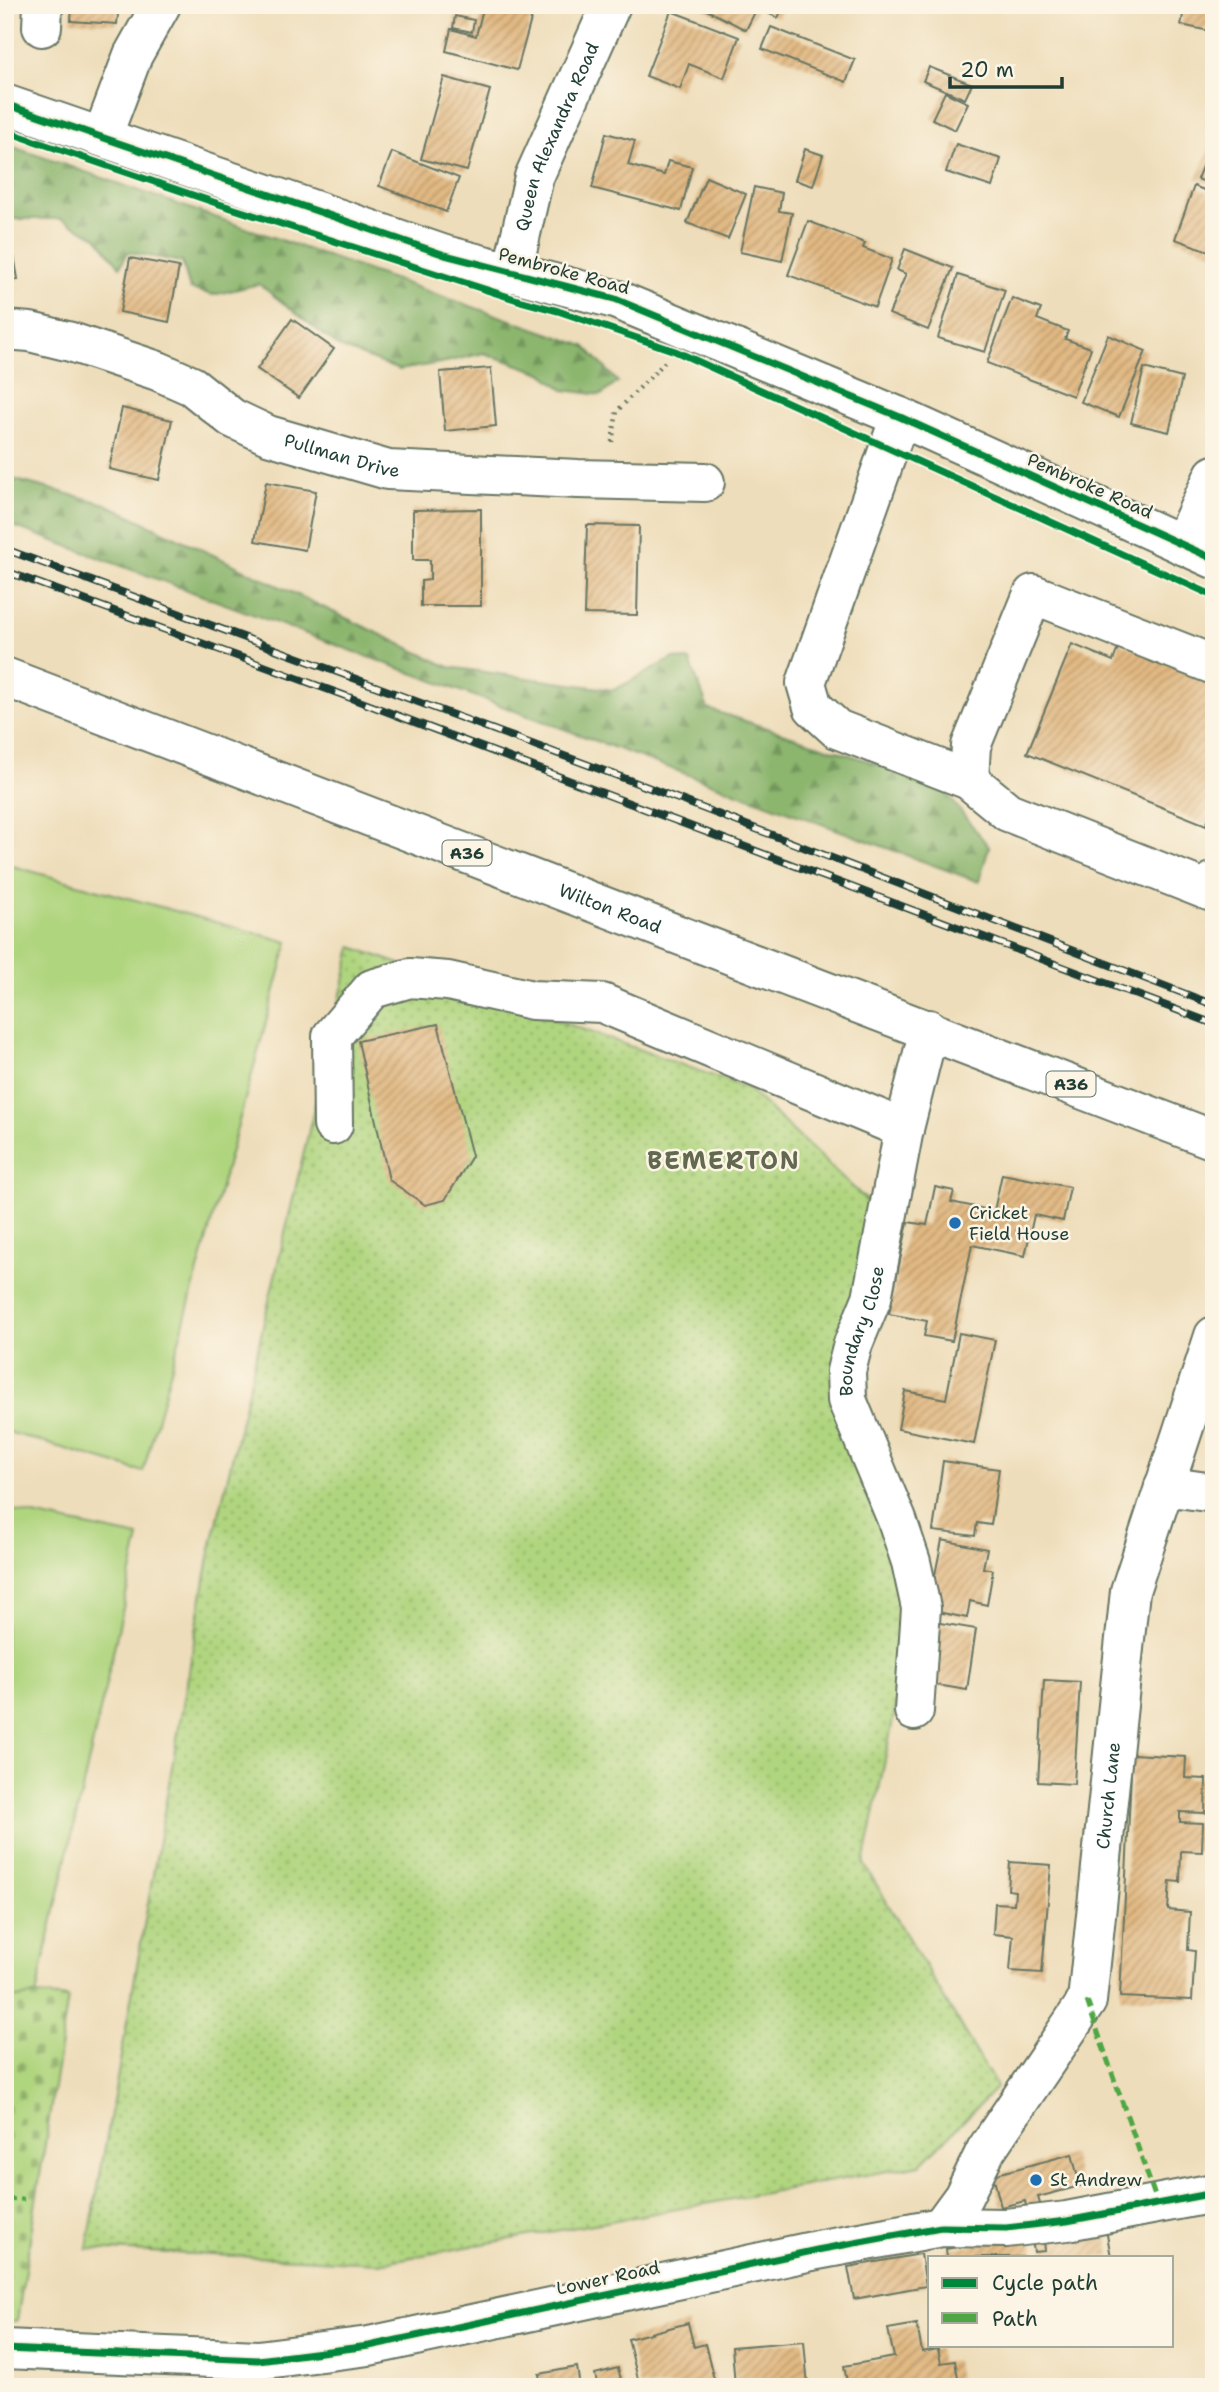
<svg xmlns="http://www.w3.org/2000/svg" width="1219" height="2392" viewBox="0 0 1219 2392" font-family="'Shantell Sans',sans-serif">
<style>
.grass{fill:#b0d57f;stroke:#68895a;stroke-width:2}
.forest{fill:url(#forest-firs);stroke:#567a51;stroke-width:2}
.cemetery{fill:url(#cemetery-stones);stroke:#68895a;stroke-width:2}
.park{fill:url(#park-dots);stroke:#68895a;stroke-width:2}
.building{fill:url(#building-hatch)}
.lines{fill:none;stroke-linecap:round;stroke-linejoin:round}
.minor-casing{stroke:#677563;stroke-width:42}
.highway-casing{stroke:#677563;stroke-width:42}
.path{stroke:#677563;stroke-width:4.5;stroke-dasharray:2 5;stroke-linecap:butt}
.minor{stroke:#fff;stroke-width:38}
.highway{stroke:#fff;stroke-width:38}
.rail-casing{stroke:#1f3d34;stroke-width:8}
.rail{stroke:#fcf5e5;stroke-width:5;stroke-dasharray:16;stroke-linecap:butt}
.quiet{stroke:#4fa644;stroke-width:5;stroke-dasharray:10 5;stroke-linecap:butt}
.cycleway-casing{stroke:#fcf5e5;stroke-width:11}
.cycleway{stroke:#00873e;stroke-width:7}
.poi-dot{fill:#1f6fb2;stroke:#fcf5e5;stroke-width:2.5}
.labels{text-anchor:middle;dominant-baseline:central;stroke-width:5;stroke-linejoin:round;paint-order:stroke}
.shield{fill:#fcf5e5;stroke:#617469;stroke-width:2}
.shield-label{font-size:16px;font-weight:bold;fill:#1f3d34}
.street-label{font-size:18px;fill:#1f3d34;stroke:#fcf5e5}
.poi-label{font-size:18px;fill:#1f3d34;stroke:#fcf5e5;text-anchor:start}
.district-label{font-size:24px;font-weight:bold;letter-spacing:2px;fill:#636850;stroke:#fcf5e5}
</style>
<defs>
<pattern id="forest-firs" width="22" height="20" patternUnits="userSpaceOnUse" patternTransform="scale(1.75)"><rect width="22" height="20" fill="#8cb66e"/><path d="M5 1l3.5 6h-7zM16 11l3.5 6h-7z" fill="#72955b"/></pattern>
<pattern id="cemetery-stones" width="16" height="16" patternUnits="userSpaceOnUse" patternTransform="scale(1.75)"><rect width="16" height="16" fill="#b0d57f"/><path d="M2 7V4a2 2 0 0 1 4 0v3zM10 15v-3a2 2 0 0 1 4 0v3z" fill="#8fae69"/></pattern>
<pattern id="park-dots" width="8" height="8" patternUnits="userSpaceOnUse" patternTransform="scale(1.75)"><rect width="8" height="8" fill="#b0d57f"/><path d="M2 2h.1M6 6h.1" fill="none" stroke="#8fae69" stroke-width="1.8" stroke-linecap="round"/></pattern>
<pattern id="building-hatch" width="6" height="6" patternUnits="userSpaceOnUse" patternTransform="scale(1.75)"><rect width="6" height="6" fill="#e2b983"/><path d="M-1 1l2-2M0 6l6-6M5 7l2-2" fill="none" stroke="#b7986c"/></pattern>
</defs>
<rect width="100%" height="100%" fill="#fcf5e5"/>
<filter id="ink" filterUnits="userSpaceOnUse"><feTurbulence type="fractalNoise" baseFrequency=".0143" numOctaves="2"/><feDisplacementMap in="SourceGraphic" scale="14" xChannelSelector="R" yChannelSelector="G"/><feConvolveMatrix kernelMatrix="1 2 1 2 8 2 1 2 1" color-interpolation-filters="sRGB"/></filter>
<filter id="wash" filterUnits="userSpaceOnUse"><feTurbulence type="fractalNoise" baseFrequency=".00686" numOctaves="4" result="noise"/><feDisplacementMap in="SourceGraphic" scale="28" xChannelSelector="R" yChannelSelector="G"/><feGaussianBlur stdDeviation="1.57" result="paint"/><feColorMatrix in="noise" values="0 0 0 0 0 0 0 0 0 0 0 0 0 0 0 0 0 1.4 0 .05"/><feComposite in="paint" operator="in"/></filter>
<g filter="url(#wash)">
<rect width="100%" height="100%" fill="#eeddba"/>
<g class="grass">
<path d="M 5,864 L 288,942 L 143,1472 L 5,1431 Z"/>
<path d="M 5,1509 L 139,1537 L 36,1995 L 5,2000 Z"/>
</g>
<g class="forest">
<path d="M 5,144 L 585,346 L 618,382 L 601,395 L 564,390 L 542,373 L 484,353 L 446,362 L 399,370 L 339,347 L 259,284 L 213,295 L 190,289 L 182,262 L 128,252 L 120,267 L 97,237 L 62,219 L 5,219 Z"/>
<path d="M 5,477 L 106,504 L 449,667 L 614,690 L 674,658 L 690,661 L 708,709 L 939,784 L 989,847 L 979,882 L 5,523 Z"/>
</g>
<path class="cemetery" d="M 36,1995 L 68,1998 L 17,2321 L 5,2321 L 5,2000 Z"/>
<path class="park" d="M 352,947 L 747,1088 L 876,1209 L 866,1407 L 924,1566 L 864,1864 L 997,2087 L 920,2165 L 379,2263 L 87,2249 L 209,1557 Z"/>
<g id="blocks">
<g class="building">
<path d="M 72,5 L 119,5 L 117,24 L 71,21 Z"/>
<path d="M 484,5 L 535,5 L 517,70 L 446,51 L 451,29 L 476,36 Z"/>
<path d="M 697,5 L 784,5 L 778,18 L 757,8 L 746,30 Z"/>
<path d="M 1185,5 L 1214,5 L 1214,32 L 1181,25 Z"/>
<path d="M 671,11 L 739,37 L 724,78 L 689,64 L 680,89 L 646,76 Z"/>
<path d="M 455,16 L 474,20 L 472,32 L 453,28 Z"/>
<path d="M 771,27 L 855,60 L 846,82 L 762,49 Z"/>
<path d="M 929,67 L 972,84 L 965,99 L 923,81 Z"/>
<path d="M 444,77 L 490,90 L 467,171 L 421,159 Z"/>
<path d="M 945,92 L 968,103 L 955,130 L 932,119 Z"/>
<path d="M 606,133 L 635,141 L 628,165 L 664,175 L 668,161 L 692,167 L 681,211 L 592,188 Z"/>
<path d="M 1214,137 L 1214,185 L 1197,179 Z"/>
<path d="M 956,144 L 1001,159 L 992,187 L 946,172 Z"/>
<path d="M 805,149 L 823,155 L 813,186 L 795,180 Z"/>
<path d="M 392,152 L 459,178 L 446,212 L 379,186 Z"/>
<path d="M 706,177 L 746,194 L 728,239 L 687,223 Z"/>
<path d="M 1194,186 L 1214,194 L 1214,253 L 1175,239 Z"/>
<path d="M 754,187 L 782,193 L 779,211 L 792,213 L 782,261 L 740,252 Z"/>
<path d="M 8,220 L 18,279 L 5,282 L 5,221 Z"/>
<path d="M 808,221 L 865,243 L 863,248 L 892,259 L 875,307 L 788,275 Z"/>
<path d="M 905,249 L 953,268 L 928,330 L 889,314 L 906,274 L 897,270 Z"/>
<path d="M 130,258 L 179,267 L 169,322 L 120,312 Z"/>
<path d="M 958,275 L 1005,290 L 985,352 L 938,338 Z"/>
<path d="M 1012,298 L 1041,309 L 1037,319 L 1068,331 L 1065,339 L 1091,348 L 1073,396 L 987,363 Z"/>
<path d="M 292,319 L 334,349 L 299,398 L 257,369 Z"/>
<path d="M 1108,335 L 1146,351 L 1119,417 L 1081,402 Z"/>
<path d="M 491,368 L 496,426 L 445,431 L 440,372 Z"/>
<path d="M 1144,368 L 1182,378 L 1169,432 L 1131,423 Z"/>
<path d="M 122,408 L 172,420 L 159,480 L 109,469 Z"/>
<path d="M 266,482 L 316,491 L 305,550 L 255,541 Z"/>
<path d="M 481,509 L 481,606 L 421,606 L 421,581 L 430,580 L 430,560 L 413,560 L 413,510 Z"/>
<path d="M 587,525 L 639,526 L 637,615 L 584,614 Z"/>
<path d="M 1120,643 L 1214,681 L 1214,805 L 1206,825 L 1027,753 L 1072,644 L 1113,661 Z"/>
<path d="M 438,1024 L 472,1156 L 445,1200 L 425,1205 L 389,1180 L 358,1041 Z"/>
<path d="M 1002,1174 L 1070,1187 L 1063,1221 L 1034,1215 L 1025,1256 L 972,1245 L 952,1341 L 924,1336 L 927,1321 L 889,1314 L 908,1222 L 927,1225 L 935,1187 L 954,1191 L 951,1202 L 994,1211 Z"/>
<path d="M 959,1333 L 995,1340 L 974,1444 L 898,1429 L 905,1391 L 946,1399 Z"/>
<path d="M 943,1461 L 999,1469 L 991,1525 L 977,1523 L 975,1536 L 933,1531 Z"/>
<path d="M 942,1540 L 987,1549 L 983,1568 L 993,1570 L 987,1605 L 970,1601 L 967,1618 L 928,1610 Z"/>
<path d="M 934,1622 L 976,1629 L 967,1690 L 925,1683 Z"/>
<path d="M 1044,1680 L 1080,1682 L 1074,1784 L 1038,1782 Z"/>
<path d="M 1132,1754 L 1186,1757 L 1185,1778 L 1206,1779 L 1205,1813 L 1180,1812 L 1180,1822 L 1203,1823 L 1202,1852 L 1181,1851 L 1180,1882 L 1170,1881 L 1168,1910 L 1190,1912 L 1188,1950 L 1195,1951 L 1192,2000 L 1120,1997 Z"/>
<path d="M 1010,1862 L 1051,1865 L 1042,1973 L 1010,1971 L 1013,1936 L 993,1934 L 995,1903 L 1014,1904 L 1015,1891 L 1008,1890 Z"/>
<path d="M 1072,2154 L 1080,2186 L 1038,2197 L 1041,2207 L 1027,2211 L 1025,2201 L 1001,2207 L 993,2175 Z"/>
<path d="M 1106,2229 L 1111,2257 L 947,2257 L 946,2249 L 1031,2235 L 1034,2252 L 1045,2251 L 1044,2240 Z"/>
<path d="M 921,2254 L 926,2286 L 854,2299 L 848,2267 Z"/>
<path d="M 688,2323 L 694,2347 L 705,2344 L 716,2387 L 640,2387 L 628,2339 Z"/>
<path d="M 917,2324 L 922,2352 L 938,2349 L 941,2363 L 955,2361 L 959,2384 L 947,2387 L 848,2387 L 844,2366 L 894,2357 L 888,2329 Z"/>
<path d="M 804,2341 L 808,2387 L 735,2387 L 732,2347 Z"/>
<path d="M 577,2367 L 580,2387 L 541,2387 L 539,2374 Z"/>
<path d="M 618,2368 L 623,2387 L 598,2387 L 595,2374 Z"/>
</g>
</g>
</g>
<g filter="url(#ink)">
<use href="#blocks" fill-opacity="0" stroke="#677563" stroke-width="2"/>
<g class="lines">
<defs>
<g id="minor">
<path d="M 42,27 L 43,5"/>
<path d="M 5,104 L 445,255 L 615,299 L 900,417 L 1214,559"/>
<path d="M 102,137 L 133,55 L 161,5"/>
<path id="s1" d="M 512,273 L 534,177 L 611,5"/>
<path id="s2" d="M 5,330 L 30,332 L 71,342 L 158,371 L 192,386 L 232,418 L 268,435 L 388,470 L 578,479 L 705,482"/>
<path d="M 900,417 L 806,683 L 813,707 L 837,729 L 969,780 L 1008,812 L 1209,891 L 1214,881"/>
<path d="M 1182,545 L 1214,475"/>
<path d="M 969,780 L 971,746 L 1033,594 L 1214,665"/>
<path d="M 333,1125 L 332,1036 L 372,989 L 410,978 L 448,981 L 532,1000 L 602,1003 L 904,1129"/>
<path d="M 1164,1486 L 1214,1493"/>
<path id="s3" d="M 914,1711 L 921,1608 L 911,1562 L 897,1520 L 847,1400 L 846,1371 L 853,1344 L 872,1298 L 904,1129 L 929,1029"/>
<path id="s4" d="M 941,2227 L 963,2197 L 986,2150 L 1087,2001 L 1130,1591 L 1214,1336"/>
<path d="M 5,2349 L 258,2360 L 369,2346 L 817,2250 L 941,2227 L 1006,2228 L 1067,2221 L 1214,2193"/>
</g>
<g id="highway">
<path id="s5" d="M 5,677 L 1214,1140"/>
</g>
</defs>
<use href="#minor" class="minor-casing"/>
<use href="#highway" class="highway-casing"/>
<path class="path" d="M 612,442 L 617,411 L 665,362"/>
<use href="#minor" class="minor"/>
<use href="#highway" class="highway"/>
<defs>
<g id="rail">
<path d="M 5,549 L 629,780 L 1214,1005"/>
<path d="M 5,571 L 343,695 L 1214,1024"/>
</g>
</defs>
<use href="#rail" class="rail-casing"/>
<use href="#rail" class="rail"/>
<g class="quiet">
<path d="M 1087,2001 L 1157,2202"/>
<path d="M 5,2200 L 24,2199"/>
</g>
<defs>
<g id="cycleway">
<path d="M 5,104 L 445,255 L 615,299 L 900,417 L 1214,559"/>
<path d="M 5,131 L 219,204 L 521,301 L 558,311 L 675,351 L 1214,596"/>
<path d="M 5,2349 L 258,2360 L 369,2346 L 817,2250 L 941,2227 L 1006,2228 L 1067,2221 L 1214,2193"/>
</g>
</defs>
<use href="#cycleway" class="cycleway-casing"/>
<use href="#cycleway" class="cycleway"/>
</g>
</g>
<g class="poi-dot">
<circle cx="955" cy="1223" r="7"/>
<circle cx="1036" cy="2180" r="7"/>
</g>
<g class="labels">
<g class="shield">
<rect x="442.5" y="840.5" width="49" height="25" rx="5"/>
<rect x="1046.5" y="1071.5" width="49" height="25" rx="5"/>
</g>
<g class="shield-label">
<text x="467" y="853">A36</text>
<text x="1071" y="1084">A36</text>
</g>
<g class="street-label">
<text stroke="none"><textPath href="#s1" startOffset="144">Queen Alexandra Road</textPath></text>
<text transform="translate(564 271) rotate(15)">Pembroke Road</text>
<text stroke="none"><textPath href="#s2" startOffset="364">Pullman Drive</textPath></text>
<text transform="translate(1090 486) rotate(24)">Pembroke Road</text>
<text stroke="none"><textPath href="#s5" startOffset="648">Wilton Road</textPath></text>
<text stroke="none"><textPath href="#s3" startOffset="396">Boundary Close</textPath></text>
<text stroke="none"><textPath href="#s4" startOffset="476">Church Lane</textPath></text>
<text transform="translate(608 2278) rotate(-12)">Lower Road</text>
</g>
<g class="poi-label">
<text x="969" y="1213">Cricket<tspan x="969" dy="21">Field House</tspan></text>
<text x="1050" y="2180">St Andrew</text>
</g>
<g class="district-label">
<text x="724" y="1161">BEMERTON</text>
</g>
</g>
<rect width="1219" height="2392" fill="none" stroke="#fcf5e5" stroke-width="28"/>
<rect x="928" y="2256" width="245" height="91" fill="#fcf5e5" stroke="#a4ab9e" stroke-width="2"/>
<rect x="942" y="2278" width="35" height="10" fill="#00873e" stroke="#a4ab9e" stroke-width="2"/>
<text x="992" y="2290" font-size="21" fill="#1f3d34">Cycle path</text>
<rect x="942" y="2313" width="35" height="10" fill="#4fa644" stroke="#a4ab9e" stroke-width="2"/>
<text x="992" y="2326" font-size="21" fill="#1f3d34">Path</text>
<path d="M950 77v10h112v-10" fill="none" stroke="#1f3d34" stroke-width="3.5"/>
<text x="960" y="77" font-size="21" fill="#1f3d34" stroke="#fcf5e5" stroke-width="5" paint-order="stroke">20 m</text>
</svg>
